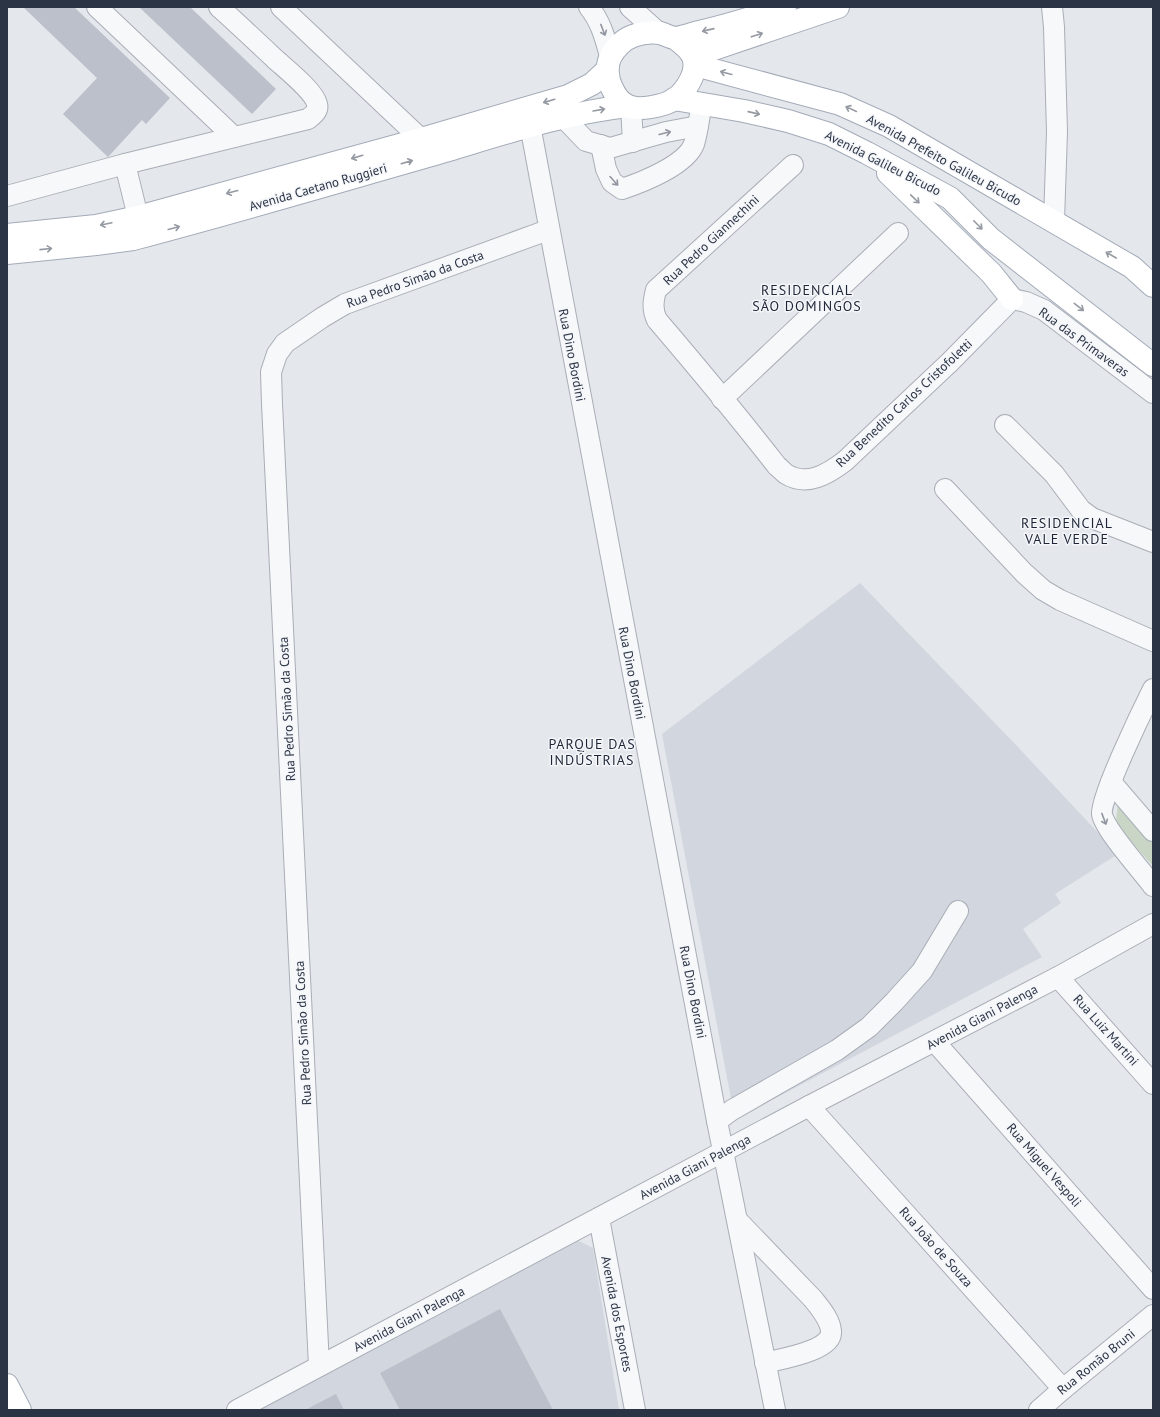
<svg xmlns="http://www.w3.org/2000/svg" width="1160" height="1417" viewBox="0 0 1160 1417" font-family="'PT Sans',sans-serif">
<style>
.built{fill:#d2d6de}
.green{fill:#c9d6c5}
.building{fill:#bbc0ca}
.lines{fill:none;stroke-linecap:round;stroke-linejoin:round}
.minor-casing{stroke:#a9aeb7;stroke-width:22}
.major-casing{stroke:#a3abb8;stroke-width:24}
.minor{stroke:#f7f8fa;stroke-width:20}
.major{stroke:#fff;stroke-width:22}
.oneway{stroke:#9196a0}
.oneway2{stroke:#959aa2}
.labels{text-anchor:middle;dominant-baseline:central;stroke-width:3;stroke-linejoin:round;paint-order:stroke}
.street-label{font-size:13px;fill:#2b3445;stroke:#f4f6f9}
.neighbourhood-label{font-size:14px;letter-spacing:1px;fill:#1d2536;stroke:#f4f6f9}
</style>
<rect width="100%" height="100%" fill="#e4e7ec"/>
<g class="built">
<path d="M 860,583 L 1015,744 L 1118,854 L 1055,894 L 1061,903 L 1023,929 L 1042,957 L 753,1110 L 748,1111 L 732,1104 L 662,734 Z"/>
<path d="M 577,1240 L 593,1248 L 619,1410 L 259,1410 Z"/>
</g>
<path class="green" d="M 1118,803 L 1153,843 L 1153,866 L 1118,827 L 1116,820 Z"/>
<g class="building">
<path d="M 23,7 L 74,7 L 170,98 L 146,124 L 142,120 L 108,157 L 63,114 L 97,78 Z"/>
<path d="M 139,7 L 190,7 L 276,89 L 252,114 Z"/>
<path d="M 500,1309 L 553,1410 L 400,1410 L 380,1373 Z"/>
<path d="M 336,1394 L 344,1410 L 305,1410 Z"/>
</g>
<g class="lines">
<defs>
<g id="minor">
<path d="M 97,7 L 234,137"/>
<path d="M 281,7 L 421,139"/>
<path d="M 589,7 C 601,22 605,38 610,56"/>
<path d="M 630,7 L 659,33"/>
<path d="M 1052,7 L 1054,27 L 1057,132 L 1054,221"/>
<path d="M 631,107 L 633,142"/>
<path d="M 563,117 L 586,141 L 610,148 L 666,132 L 698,126"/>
<path d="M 530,125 L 717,1121 L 775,1410"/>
<path d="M 601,145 L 606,169 L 612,182 L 622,189 C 643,182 686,165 694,144 C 698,131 699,117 702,104"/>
<path d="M 125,164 L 138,217"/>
<path d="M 793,165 L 656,290 C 653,302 652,309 657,320 C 698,368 738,416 777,466 C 780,468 783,472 786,474 C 807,487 828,474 845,461 L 950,362 L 1012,299 L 1026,302 L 1044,310 L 1153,393"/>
<path d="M 7,196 L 125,164 L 308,119 C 313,115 319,111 317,104 C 314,91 286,69 275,59 C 257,42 238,24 219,7"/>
<path d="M 722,399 L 898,233"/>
<path d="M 1005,425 L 1054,474 L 1081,510 L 1092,518 L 1153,542"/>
<path d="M 945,489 L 1024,573 L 1043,590 L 1060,600 L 1153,641"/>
<path d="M 1153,689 C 1144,707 1099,800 1102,814 C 1104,829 1142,871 1153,886"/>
<path d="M 1111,782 L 1153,831"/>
<path d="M 1058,977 L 1153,1084"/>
<path d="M 935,1042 L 1153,1289"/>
<path d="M 809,1106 L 1063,1389"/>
<path d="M 717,1121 L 732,1110 L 837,1050 L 869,1027 L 894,1002 L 922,971 L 958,911"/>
<path d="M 599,1218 L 635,1410"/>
<path d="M 738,1221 L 813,1299 C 820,1308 830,1319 831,1331 C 833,1351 780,1359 765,1363"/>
<path d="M 319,1366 L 272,404 L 271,372 L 277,354 L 285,343 L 323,317 L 345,304 L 548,230"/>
<path d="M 237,1410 L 809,1106 L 1058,977 L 1153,924"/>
<path d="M 1039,1410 L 1063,1389 L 1153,1315"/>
</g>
<g id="major">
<path d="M 675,38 C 681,43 690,49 693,57 C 699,71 686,91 675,99 C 664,106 639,111 628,106 C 621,103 615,95 612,88 C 607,79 606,65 611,56 C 615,48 624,39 633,36 C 641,33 651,32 660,33 C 664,34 669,37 674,38 C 680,38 689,35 695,33 C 726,26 755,17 785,7"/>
<path d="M 693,56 L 838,7"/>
<path d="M 695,65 L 840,104 L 889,126 L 1132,267 L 1153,286"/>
<path d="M 674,99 L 744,111 L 788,121 L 829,134 L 867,153 L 950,198 L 991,239 L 1153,365"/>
<path d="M 888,173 L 991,273 L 1012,299"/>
<path d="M 7,235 L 96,226 L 138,217 L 421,139 L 568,96 L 592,84 L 607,70"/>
<path d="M 7,253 L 96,244 L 133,239 C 232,213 330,184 428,156 C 494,137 558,114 627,106"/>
<path d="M 7,1385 L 20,1410"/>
</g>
</defs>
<use href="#minor" class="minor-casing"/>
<use href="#major" class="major-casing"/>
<use href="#minor" class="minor"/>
<use href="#major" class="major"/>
</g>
<defs><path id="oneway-shaft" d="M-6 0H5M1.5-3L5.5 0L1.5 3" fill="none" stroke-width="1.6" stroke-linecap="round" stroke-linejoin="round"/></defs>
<g class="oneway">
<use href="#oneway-shaft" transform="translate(603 30) rotate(69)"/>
<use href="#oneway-shaft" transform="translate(665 133) rotate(-14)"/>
<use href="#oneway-shaft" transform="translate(614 181) rotate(48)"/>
<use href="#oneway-shaft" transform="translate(1104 819) rotate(69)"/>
</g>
<g class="oneway2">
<use href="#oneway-shaft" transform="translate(708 30) rotate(167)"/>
<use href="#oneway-shaft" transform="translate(757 35) rotate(-18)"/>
<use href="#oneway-shaft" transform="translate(726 73) rotate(-165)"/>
<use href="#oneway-shaft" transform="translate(549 101) rotate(164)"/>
<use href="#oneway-shaft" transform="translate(851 109) rotate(-155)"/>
<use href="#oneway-shaft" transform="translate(599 110) rotate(-10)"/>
<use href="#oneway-shaft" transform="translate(754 113) rotate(13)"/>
<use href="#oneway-shaft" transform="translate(357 157) rotate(164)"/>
<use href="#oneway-shaft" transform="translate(407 162) rotate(-16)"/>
<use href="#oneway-shaft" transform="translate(232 192) rotate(165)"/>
<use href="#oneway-shaft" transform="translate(915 199) rotate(44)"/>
<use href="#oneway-shaft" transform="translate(106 224) rotate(168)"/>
<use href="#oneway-shaft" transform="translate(978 225) rotate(45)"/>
<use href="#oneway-shaft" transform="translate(174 228) rotate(-15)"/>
<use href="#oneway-shaft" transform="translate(46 249) rotate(-6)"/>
<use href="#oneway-shaft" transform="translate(1111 255) rotate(-150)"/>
<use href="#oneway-shaft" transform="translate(1079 307) rotate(38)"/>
</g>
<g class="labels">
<g class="street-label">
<text transform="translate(944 160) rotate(29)">Avenida Prefeito Galileu Bicudo</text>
<text transform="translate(883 163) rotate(27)">Avenida Galileu Bicudo</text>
<text transform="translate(318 187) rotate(-16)">Avenida Caetano Ruggieri</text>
<text transform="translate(711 240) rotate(-43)">Rua Pedro Giannechini</text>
<text transform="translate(415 279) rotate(-20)">Rua Pedro Simão da Costa</text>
<text transform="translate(1084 342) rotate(36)">Rua das Primaveras</text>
<text transform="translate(572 355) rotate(79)">Rua Dino Bordini</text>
<text transform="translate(904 403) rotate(-43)">Rua Benedito Carlos Cristofoletti</text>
<text transform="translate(632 673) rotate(79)">Rua Dino Bordini</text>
<text transform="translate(287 709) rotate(-93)">Rua Pedro Simão da Costa</text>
<text transform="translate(693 992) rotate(79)">Rua Dino Bordini</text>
<text transform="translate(982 1017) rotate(-28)">Avenida Giani Palenga</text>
<text transform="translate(1106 1030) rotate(48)">Rua Luiz Martini</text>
<text transform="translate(303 1033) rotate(-93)">Rua Pedro Simão da Costa</text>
<text transform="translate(1044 1165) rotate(49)">Rua Miguel Vespoli</text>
<text transform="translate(695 1167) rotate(-28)">Avenida Giani Palenga</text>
<text transform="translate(936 1247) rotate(48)">Rua João de Souza</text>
<text transform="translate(617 1314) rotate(79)">Avenida dos Esportes</text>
<text transform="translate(409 1319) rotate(-28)">Avenida Giani Palenga</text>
<text transform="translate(1096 1362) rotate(-39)">Rua Romão Bruni</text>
</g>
<g class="neighbourhood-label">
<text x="807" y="290">RESIDENCIAL<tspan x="807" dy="16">SÃO DOMINGOS</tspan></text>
<text x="1067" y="523">RESIDENCIAL<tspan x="1067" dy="16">VALE VERDE</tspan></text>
<text x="592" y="744">PARQUE DAS<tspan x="592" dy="16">INDÚSTRIAS</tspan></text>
</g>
</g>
<rect width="1160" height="1417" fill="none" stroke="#2b3445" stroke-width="16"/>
</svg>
